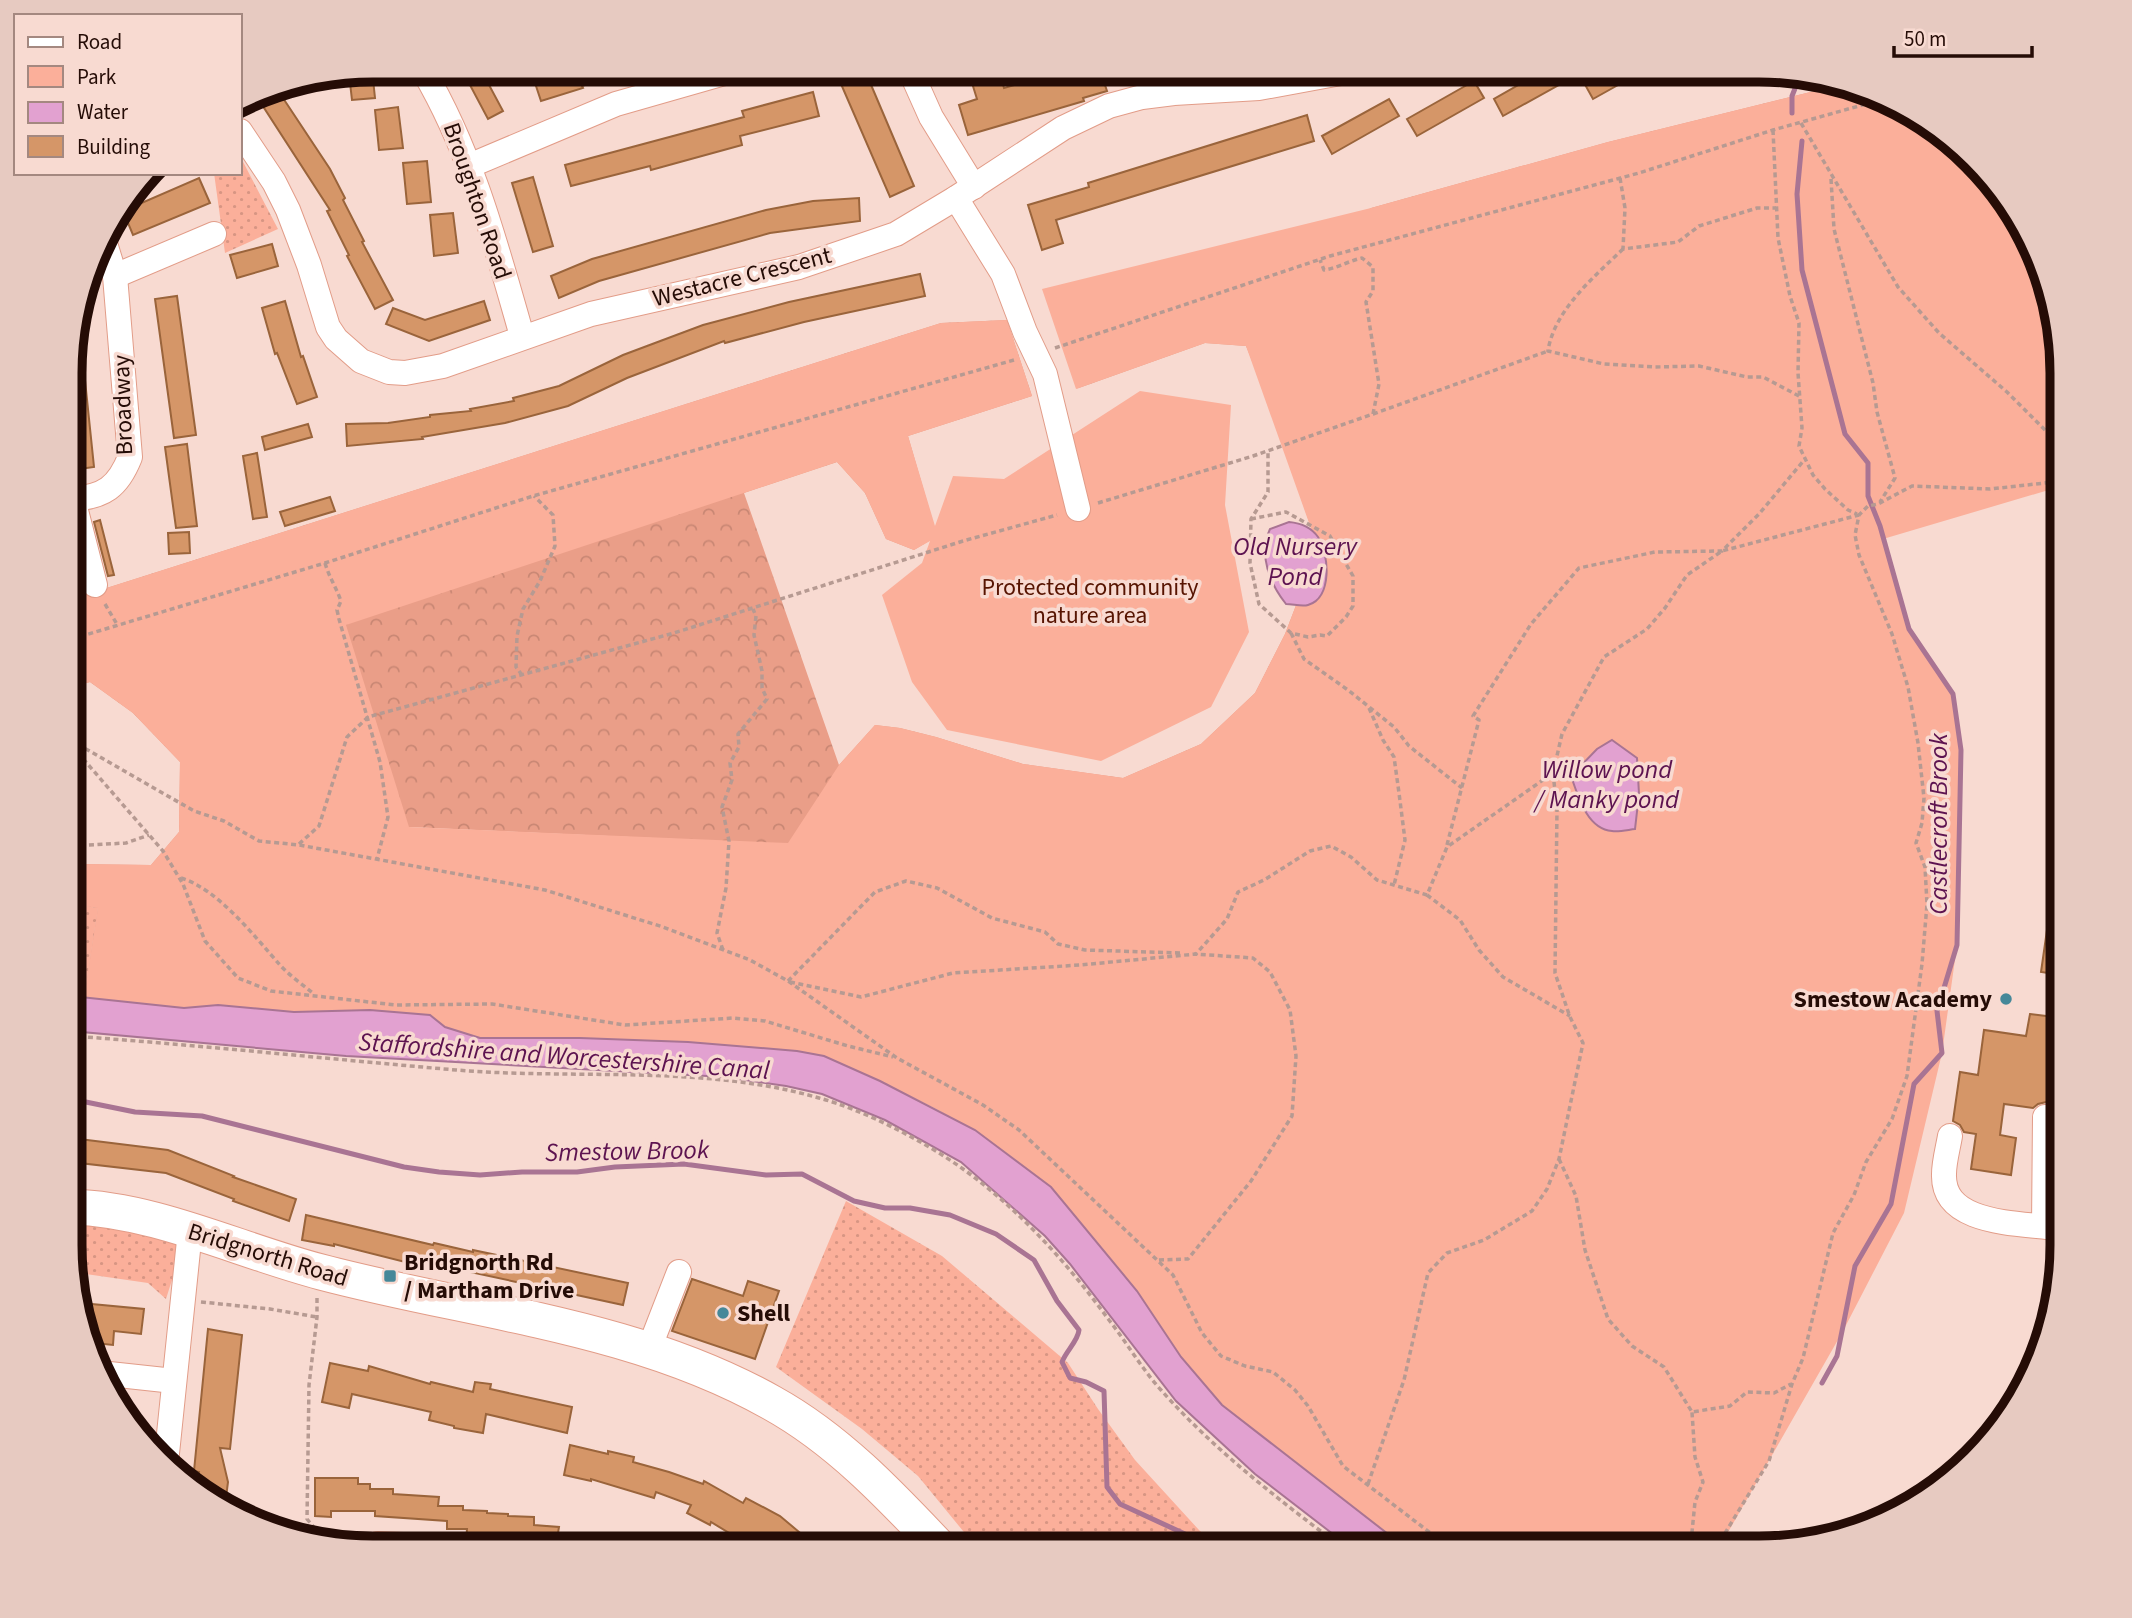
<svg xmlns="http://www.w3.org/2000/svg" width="2132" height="1618" viewBox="0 0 2132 1618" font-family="'Source Sans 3',sans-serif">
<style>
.grass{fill:url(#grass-dots)}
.forest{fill:url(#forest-crowns)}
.park{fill:#fbaf9a}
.water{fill:#e2a1d0;stroke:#a97493;stroke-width:2}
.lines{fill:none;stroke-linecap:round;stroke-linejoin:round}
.stream{stroke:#a97493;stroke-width:5}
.building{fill:#d59668;stroke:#9a643b;stroke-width:2}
.minor-casing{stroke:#e29c88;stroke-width:26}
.highway-casing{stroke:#e29c88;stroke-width:37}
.path{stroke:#b69a92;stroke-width:3.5;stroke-dasharray:5 3.5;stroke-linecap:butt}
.minor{stroke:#fff;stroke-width:24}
.highway{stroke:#fff;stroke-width:35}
.poi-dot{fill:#468899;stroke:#f8dad1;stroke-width:2.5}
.labels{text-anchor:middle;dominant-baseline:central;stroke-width:7;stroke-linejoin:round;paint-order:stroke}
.street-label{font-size:24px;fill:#250c06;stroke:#f8dad1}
.park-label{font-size:24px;fill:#571401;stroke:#f8dad1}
.poi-label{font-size:24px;font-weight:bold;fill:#250c06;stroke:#f8dad1;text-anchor:start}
.water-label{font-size:26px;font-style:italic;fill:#5d1350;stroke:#f8dad1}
.rim{fill:none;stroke:#250c06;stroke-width:9}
</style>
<defs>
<pattern id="grass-dots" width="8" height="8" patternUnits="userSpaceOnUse" patternTransform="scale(1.75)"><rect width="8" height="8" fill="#fbaf9a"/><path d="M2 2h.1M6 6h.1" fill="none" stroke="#d79583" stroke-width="1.8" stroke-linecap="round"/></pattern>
<pattern id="forest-crowns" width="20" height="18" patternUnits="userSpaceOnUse" patternTransform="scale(1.75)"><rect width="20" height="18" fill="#ea9e88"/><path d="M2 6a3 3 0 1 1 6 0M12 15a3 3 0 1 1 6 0" fill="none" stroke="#c98774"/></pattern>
</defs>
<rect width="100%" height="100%" fill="#f8dad1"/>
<g class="grass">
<path d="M 240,156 L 278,229 L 225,253 L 214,173 L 240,173 Z"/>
<path d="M 71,904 L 98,908 L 84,998 L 71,996 Z"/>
<path d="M 846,1201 L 942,1256 L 1068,1363 L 1098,1409 L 1135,1460 L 1199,1530 L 1218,1548 L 977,1548 L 918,1476 L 862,1429 L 776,1367 Z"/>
<path d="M 71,1211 L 186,1235 L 166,1299 L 148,1283 L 72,1272 Z"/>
</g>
<path class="forest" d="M 1839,85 L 1875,93 L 1958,145 L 2031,239 L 2062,373 L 2062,392 L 1479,720 L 788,844 L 409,827 L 84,998 L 98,908 L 71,904 L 72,864 L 151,865 L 179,832 L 180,762 L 133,713 L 90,682 L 72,687 L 72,599 L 941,323 L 1007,320 L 1032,396 L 908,436 L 937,536 L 914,550 L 886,539 L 865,493 L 837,462 L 744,493 L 839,765 L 875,725 L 900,728 L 936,737 L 1023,764 L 1123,778 L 1201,744 L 1255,693 L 1285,634 L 1318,548 L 1266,395 L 1246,346 L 1205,343 L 1076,389 L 1371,208 L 1608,142 Z"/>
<path class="park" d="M 1839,85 L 1875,93 L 1958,145 L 2031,239 L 2062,373 L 2062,486 L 1883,539 L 1909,629 L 1953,694 L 1961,750 L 1957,945 L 1942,1053 L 1904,1213 L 1843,1331 L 1719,1548 L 1406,1548 L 1222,1405 L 1181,1357 L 1137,1291 L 1051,1187 L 1008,1154 L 940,1111 L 880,1081 L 824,1056 L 796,1051 L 688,1042 L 580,1038 L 480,1038 L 445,1027 L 430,1015 L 370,1010 L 294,1012 L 218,1005 L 184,1008 L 84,998 L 98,908 L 71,904 L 72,864 L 151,865 L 179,832 L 180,762 L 133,713 L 90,682 L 72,687 L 72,599 L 941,323 L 1007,320 L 1032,396 L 908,436 L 935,526 L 953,476 L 1004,479 L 1140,391 L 1231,405 L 1225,505 L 1249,632 L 1211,707 L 1101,761 L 947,730 L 912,682 L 882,595 L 922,563 L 930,541 L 914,550 L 886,539 L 865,493 L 837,462 L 346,625 L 409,827 L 788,843 L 839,765 L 875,725 L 900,728 L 936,737 L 1023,764 L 1123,778 L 1201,744 L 1255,693 L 1285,634 L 1318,548 L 1246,346 L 1205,343 L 1076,389 L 1042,289 L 1371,208 L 1608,142 Z"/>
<g class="water">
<path d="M 1289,522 C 1300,523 1311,527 1318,537 C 1329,553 1333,598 1308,605 C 1302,607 1293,604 1286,604 C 1270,584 1258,555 1270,529 Z"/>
<path d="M 1612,740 L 1637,758 L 1639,794 L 1635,829 C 1627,830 1619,832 1612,831 C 1587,829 1578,796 1571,776 L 1597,749 Z"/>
<path d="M 71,996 L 184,1008 L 218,1005 L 294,1012 L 370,1010 L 430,1015 L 445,1027 L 480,1038 L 580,1038 L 688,1042 L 797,1051 L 824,1056 L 880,1081 L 975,1130 L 1051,1187 L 1137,1291 L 1181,1357 L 1222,1405 L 1406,1548 L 1351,1548 L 1255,1474 L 1176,1401 L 1070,1264 L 1045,1236 L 961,1162 L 885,1120 L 822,1094 L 786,1086 L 725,1077 L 346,1056 L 71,1031 Z"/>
</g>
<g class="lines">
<g class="stream">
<path d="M 1792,113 L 1792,96 L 1800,76"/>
<path d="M 1802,141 L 1797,194 L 1802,270 L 1845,434 L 1868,463 L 1868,496 L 1880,526 L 1909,629 L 1953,694 L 1961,750 L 1957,945 L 1937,1011 L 1942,1053 L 1914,1084 L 1891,1204 L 1855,1266 L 1837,1356 L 1822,1383"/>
<path d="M 71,1099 L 135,1112 L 202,1116 L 404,1167 L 439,1172 L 480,1175 L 522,1172 L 577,1172 L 615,1167 L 684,1164 L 766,1175 L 802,1174 L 854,1201 L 885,1208 L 910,1208 L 950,1215 L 996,1234 L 1034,1260 L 1057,1301 L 1079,1330 C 1078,1341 1066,1351 1062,1362 L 1070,1378 L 1086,1382 L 1104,1391 L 1107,1487 L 1120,1504 L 1198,1540 L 1207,1548"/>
</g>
</g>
<g class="building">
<path d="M 372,70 L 375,98 L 352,100 L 349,74 Z"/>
<path d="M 462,70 L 481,70 L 503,111 L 488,119 Z"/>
<path d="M 576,70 L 621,72 L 582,86 L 583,88 L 541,101 L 535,83 Z"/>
<path d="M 968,70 L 999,70 L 1004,88 L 1065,70 L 1100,70 L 1107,91 L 1083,98 L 1084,101 L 968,135 L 959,105 L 977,99 Z"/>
<path d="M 1543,71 L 1584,71 L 1503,116 L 1494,99 Z"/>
<path d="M 1602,71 L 1643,71 L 1593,99 L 1583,81 Z"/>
<path d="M 866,73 L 914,186 L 890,197 L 841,84 Z"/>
<path d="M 1474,81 L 1484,98 L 1417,136 L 1407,119 Z"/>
<path d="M 275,86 L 330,169 L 345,198 L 343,200 L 364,241 L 362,242 L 393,300 L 375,309 L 347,256 L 349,255 L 327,211 L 330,210 L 257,97 Z"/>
<path d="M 813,92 L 819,116 L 740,136 L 742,145 L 651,170 L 650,166 L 571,186 L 565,165 L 744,117 L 742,111 Z"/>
<path d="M 1389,99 L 1399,116 L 1332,154 L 1322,136 Z"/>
<path d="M 398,107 L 403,148 L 379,150 L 375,110 Z"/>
<path d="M 1307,115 L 1314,141 L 1056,220 L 1063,243 L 1042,250 L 1028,205 L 1089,187 L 1088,183 Z"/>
<path d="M 427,161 L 431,202 L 407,204 L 403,163 Z"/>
<path d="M 533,177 L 553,246 L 533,252 L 512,183 Z"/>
<path d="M 199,178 L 210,203 L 133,235 L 123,211 Z"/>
<path d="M 859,198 L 860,221 L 770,233 L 599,281 L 559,298 L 551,276 L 592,259 L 766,210 L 813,201 Z"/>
<path d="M 453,213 L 458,253 L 434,256 L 430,215 Z"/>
<path d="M 272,244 L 278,266 L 237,278 L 230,255 Z"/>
<path d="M 920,274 L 925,296 L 804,322 L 725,343 L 724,341 L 627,378 L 568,406 L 505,423 L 422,437 L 423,439 L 347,446 L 346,424 L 388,423 L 430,417 L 430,415 L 471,411 L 470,409 L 514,401 L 513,398 L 559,386 L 623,355 L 703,325 L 789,302 Z"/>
<path d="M 177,296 L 196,435 L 174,438 L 155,299 Z"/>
<path d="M 285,301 L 301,357 L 303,356 L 317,397 L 297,404 L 277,353 L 275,354 L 262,308 Z"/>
<path d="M 484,301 L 490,320 L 429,341 L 386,324 L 393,308 L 425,320 Z"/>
<path d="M 73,361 L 83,361 L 94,467 L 72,470 Z"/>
<path d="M 308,424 L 312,437 L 265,450 L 262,437 Z"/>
<path d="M 187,444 L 197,526 L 176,528 L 165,447 Z"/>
<path d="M 257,453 L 267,517 L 253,519 L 243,456 Z"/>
<path d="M 330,497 L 335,511 L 285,526 L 280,512 Z"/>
<path d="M 100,520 L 114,575 L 108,576 L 94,522 Z"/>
<path d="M 189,532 L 190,553 L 169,554 L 168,533 Z"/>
<path d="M 2053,888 L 2062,888 L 2062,975 L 2041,972 Z"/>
<path d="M 2030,1014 L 2062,1018 L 2061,1112 L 2053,1105 L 2046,1102 L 2038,1104 L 2033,1108 L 2004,1104 L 2000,1135 L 2016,1138 L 2011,1175 L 1971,1169 L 1976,1134 L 1964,1132 L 1960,1125 L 1953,1121 L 1960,1072 L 1978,1075 L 1984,1030 L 2026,1036 Z"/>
<path d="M 71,1138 L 168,1150 L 234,1176 L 233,1177 L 296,1199 L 289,1221 L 233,1201 L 234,1199 L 166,1173 L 71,1162 Z"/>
<path d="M 306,1215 L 433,1245 L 434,1243 L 473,1252 L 473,1250 L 628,1283 L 623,1305 L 461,1270 L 461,1273 L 417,1262 L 417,1265 L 334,1244 L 334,1246 L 302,1240 Z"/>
<path d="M 692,1279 L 743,1296 L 748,1281 L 779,1291 L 755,1359 L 672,1331 Z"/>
<path d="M 81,1303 L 144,1309 L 141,1334 L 114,1331 L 113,1345 L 95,1343 L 97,1326 L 87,1325 Z"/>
<path d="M 208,1329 L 242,1335 L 230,1449 L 220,1448 L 228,1482 L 225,1505 L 197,1488 L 199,1472 L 194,1471 Z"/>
<path d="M 330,1363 L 368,1371 L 369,1366 L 430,1384 L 431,1382 L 473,1392 L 475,1382 L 491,1384 L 490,1389 L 572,1407 L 567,1433 L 486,1414 L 483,1433 L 454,1428 L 454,1426 L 429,1420 L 431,1412 L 352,1394 L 349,1408 L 322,1402 Z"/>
<path d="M 570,1445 L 608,1454 L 608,1451 L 634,1457 L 633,1462 L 669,1472 L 703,1484 L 704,1481 L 743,1503 L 746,1498 L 780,1516 L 818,1548 L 754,1548 L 711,1522 L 710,1525 L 687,1513 L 691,1505 L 656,1492 L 654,1498 L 591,1479 L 591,1481 L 564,1475 Z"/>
<path d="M 315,1478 L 358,1478 L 358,1484 L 370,1484 L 370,1489 L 393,1489 L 393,1494 L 439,1497 L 438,1506 L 463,1506 L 463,1510 L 487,1511 L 487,1513 L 508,1514 L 508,1516 L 534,1517 L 534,1525 L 559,1527 L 558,1533 L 581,1533 L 581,1547 L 494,1547 L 494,1544 L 466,1542 L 467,1529 L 447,1529 L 447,1521 L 375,1516 L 375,1511 L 331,1511 L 331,1517 L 315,1516 Z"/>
</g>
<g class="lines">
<defs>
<g id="minor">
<path d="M 423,70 C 472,153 496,245 522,336"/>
<path d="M 910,70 L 931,117 L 974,187"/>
<path d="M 240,131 L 274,182 L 288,210 L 309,265 L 328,327 L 336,339 L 361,361 L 389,372 L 405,373 L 443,366 L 591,314 L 799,267 L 896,234 L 956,198 L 1063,128 L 1109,106 L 1142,97 L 1174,93 L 1259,88 L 1357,70"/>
<path d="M 469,166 L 616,104 L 735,70"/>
<path d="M 956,198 L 1003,274 L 1025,332 L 1045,374 L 1078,509"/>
<path d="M 115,276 L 214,234"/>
<path d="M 72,499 C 104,497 118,487 130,457 L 115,276 L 104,240"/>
<path d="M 73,499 L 95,585"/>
<path d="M 1950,1136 C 1948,1148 1944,1162 1944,1174 C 1942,1228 2026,1222 2061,1229"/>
<path d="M 2044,1226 L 2045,1117"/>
<path d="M 649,1349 L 679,1272"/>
<path d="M 100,1373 L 174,1381"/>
<path d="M 166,1463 L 190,1231"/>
<path d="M 378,1544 L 428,1546"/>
</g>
<path id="highway" d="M 71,1207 C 155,1209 240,1251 321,1272 C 472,1312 634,1325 772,1403 C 837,1439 889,1494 940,1548"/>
</defs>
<use href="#minor" class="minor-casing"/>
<use href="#highway" class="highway-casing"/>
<g class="path">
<path d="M 1801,123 L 1898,287 L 1939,333 L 2007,392 L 2062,447"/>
<path d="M 1773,130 L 1778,238 L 1790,296 L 1799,323 L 1798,373 L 1802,428 L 1799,446 L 1813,475 L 1825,489 L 1848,510 L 1857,514"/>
<path d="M 1620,178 L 1625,208 L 1623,249 L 1678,242 L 1699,226 L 1757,208 L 1776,208"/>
<path d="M 1831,179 L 1834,229 L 1873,383 L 1877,412 L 1895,478 L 1880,502"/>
<path d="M 1623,249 C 1595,276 1554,310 1548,351 L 1604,364 L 1655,367 L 1699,366 L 1747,377 L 1763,377 L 1799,396"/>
<path d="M 1055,348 L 1330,256 L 1639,173 L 1773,130 L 1884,99"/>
<path d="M 1373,414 L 1548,351"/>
<path d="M 1098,503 L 1253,456 L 1373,414 L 1379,384 L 1366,302 L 1373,291 L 1373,267 L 1362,258 C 1348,261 1338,268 1324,270 L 1320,260"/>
<path d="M 1251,519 L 1286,512 L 1330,536 L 1353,576 L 1353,606 L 1346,617 L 1327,636 L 1320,635 L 1308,637 L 1291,633 L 1259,604 L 1250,563 L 1251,519 L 1268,492 L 1268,451"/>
<path d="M 325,563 C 329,577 336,587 341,601 L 337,610 L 339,619 L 380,762 L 388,817 L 377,859"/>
<path d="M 105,604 L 118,626"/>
<path d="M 1291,633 L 1304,659 L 1348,690 L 1394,727 L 1409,746 L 1462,788"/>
<path d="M 72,639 L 325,563 L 533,496 L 1014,360"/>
<path d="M 522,675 L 516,667 L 517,636 L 523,609 L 540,581 L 555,546 L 553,515 L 534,496"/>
<path d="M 1369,708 L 1383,740 L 1394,757 L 1399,793 L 1405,840 L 1394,885"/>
<path d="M 72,738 L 86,749 L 194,811 L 224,821 L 259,841 L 299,845 L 545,890 L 663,927 L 750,960 L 788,981 L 897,1058 L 983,1105 L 1019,1130 L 1173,1275 L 1202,1333 L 1221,1356 L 1245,1366 L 1273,1372 L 1295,1390 L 1308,1406 L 1343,1466 L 1450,1548"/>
<path d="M 72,746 L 163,851 L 183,884 L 205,941 L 238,978 L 271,991 L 396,1005 L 492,1004 L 625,1025 L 733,1018 L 765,1021 L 848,1046 L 893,1057"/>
<path d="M 299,844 L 319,826 L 347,737 L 368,717 L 674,633 L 963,541 L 1057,515"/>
<path d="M 1447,845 L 1479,720 L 1473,716 L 1531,624 L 1579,568 L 1655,552 L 1722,551 L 1759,514 L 1805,459"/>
<path d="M 72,846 L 126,843 L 149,835"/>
<path d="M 181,878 C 218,889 255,937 280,965 C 290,976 303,985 314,994"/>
<path d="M 1427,895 L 1460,920 L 1479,950 L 1503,977 L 1570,1016"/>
<path d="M 723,950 L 717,933 L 726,888 L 729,841 L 722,807 L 732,780 L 730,763 L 739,747 L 738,734 L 767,699 L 762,688 L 762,671 L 754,635 L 756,616 L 753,609"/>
<path d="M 788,981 L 875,892 L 906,881 L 937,888 L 992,918 L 1045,932 L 1058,944 L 1085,950 L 1180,953"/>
<path d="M 790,982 L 861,997 L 953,973 L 1080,965 L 1196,954 L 1227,919 L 1238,892 L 1264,880 L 1310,851 L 1331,846 L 1351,857 L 1377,880 L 1427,895 L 1447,847 L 1553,773 L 1562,734 L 1604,657 L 1647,629 L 1665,608 L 1687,575 L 1722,551 L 1859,515"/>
<path d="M 71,1036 C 200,1045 328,1059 456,1070 C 576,1080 702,1064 819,1098 C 864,1110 924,1141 963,1169 C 1019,1209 1068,1264 1109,1320 C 1127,1343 1142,1369 1161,1390 C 1214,1450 1279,1500 1343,1548"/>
<path d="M 1559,1159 L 1576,1196 L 1585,1250 L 1608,1319 L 1632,1346 L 1664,1367 L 1692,1412 L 1730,1406 L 1747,1392 L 1774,1393 L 1791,1384"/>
<path d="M 1159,1260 L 1188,1259 L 1251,1181 L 1292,1116 L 1296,1056 L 1290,1010 L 1270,972 L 1253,958 L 1194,954"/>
<path d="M 317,1298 L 317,1317 L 309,1385 L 307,1519 L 325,1541"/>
<path d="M 201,1302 L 270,1309 L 317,1317"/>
<path d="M 1368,1484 L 1404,1380 L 1428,1273 L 1447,1253 L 1484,1240 L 1532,1211 L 1547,1189 L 1559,1159 L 1583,1043 L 1570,1017 L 1555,973 L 1557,809 L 1553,773"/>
<path d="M 1683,1548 L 1692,1532 L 1695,1502 L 1703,1482 L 1695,1457 L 1692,1412"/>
<path d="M 1716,1548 L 1769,1461 L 1792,1384 L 1803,1358 L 1833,1233 L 1854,1195 L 1866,1162 L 1892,1119 L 1907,1076 L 1922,964 L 1927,904 L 1925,867 L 1916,843 L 1922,823 L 1924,798 L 1918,743 L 1908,687 L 1892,634 L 1859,555 L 1855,535 L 1859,515 L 1868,506 L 1878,504 L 1912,486 L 1990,489 L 2045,483 L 2062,477"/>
</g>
<use href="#minor" class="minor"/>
<use href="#highway" class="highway"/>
</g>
<g class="poi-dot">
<circle cx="2006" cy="999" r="7"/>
<rect x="383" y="1269" width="14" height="14" rx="3.5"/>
<circle cx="723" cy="1313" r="7"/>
</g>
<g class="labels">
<g class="street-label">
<text transform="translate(477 201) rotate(71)">Broughton Road</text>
<text transform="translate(742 277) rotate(-14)">Westacre Crescent</text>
<text transform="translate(123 405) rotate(-92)">Broadway</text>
<text transform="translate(268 1255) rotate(17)">Bridgnorth Road</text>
</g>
<g class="park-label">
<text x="1090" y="587">Protected community<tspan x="1090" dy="28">nature area</tspan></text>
</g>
<g class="poi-label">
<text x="1992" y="999" text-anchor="end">Smestow Academy</text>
<text x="404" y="1262">Bridgnorth Rd<tspan x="404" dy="28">/ Martham Drive</tspan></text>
<text x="737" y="1313">Shell</text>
</g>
<g class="water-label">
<text x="1295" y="546">Old Nursery<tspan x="1295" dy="30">Pond</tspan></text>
<text x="1607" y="769">Willow pond<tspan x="1607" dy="30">/ Manky pond</tspan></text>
<text transform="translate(1938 824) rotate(-90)">Castlecroft Brook</text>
<text transform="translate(564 1056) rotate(4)">Staffordshire and Worcestershire Canal</text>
<text transform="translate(627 1151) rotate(-1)">Smestow Brook</text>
</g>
</g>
<path d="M0 0H2132V1618H0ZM373 82H1759A291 291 0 0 1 2050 373V1245A291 291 0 0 1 1759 1536H373A291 291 0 0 1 82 1245V373A291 291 0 0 1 373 82Z" fill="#e7cac1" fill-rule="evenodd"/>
<path class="rim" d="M373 82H1759A291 291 0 0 1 2050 373V1245A291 291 0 0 1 1759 1536H373A291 291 0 0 1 82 1245V373A291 291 0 0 1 373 82Z"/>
<rect x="14" y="14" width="228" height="161" fill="#f8dad1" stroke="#a48880" stroke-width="2"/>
<rect x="28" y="37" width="35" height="10" fill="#ffffff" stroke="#a48880" stroke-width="2"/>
<text x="77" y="49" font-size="21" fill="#250c06">Road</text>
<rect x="28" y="66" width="35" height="21" fill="#fbaf9a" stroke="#a48880" stroke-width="2"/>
<text x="77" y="84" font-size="21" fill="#250c06">Park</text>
<rect x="28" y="102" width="35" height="21" fill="#e2a1d0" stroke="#a48880" stroke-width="2"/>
<text x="77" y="119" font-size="21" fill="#250c06">Water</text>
<rect x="28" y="136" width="35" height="21" fill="#d59668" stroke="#a48880" stroke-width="2"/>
<text x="77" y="154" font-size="21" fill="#250c06">Building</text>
<path d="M1894 46v10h138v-10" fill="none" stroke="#250c06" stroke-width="3.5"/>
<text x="1904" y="46" font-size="21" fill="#250c06" stroke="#f8dad1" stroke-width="5" paint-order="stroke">50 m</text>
</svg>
